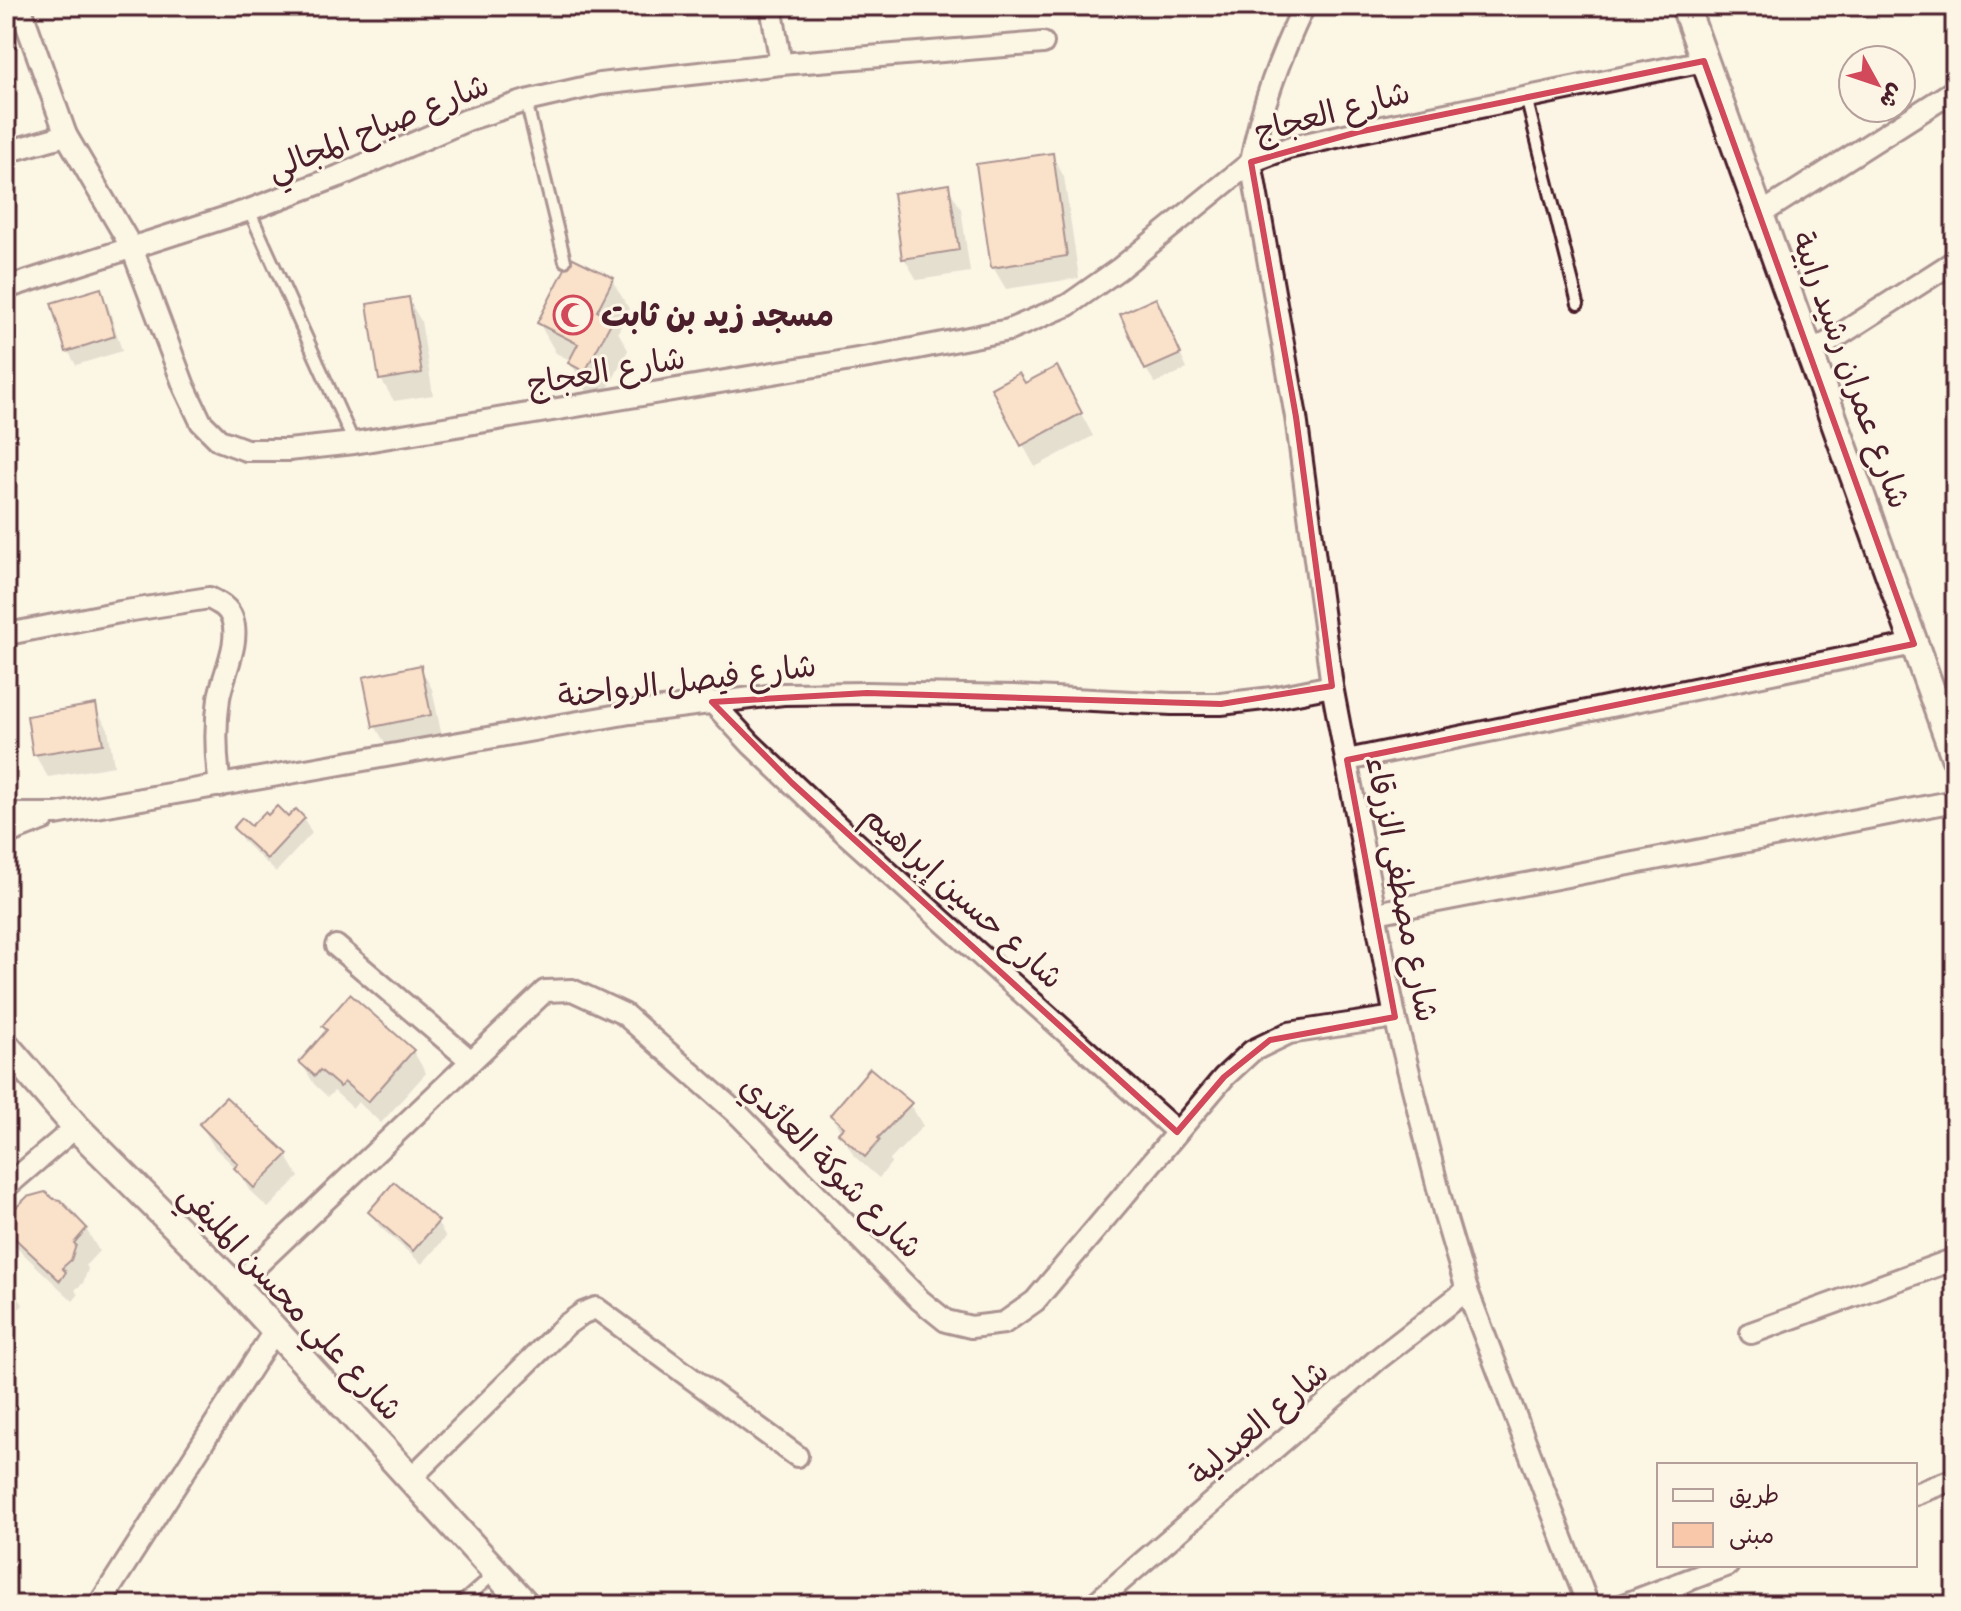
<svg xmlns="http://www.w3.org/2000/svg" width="1961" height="1611" viewBox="0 0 1961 1611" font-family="Caveat,'Playpen Sans Arabic',sans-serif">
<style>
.shadow{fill:#0003}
.building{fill:#f9c7a9;stroke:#4a1f2b;stroke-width:2}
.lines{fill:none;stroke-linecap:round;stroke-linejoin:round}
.service-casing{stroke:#4a1f2b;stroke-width:16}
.minor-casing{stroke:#4a1f2b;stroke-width:26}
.tertiary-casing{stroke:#4a1f2b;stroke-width:32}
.service{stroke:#fcf5e5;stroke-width:10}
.minor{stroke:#fcf5e5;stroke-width:20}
.tertiary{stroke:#fcf5e5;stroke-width:26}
.marked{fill:none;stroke:#d1495b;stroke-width:6;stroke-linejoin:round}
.labels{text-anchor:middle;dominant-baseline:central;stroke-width:6;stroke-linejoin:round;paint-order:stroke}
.street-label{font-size:32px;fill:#4a1f2b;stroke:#fcf5e5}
.poi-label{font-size:32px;font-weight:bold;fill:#4a1f2b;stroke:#fcf5e5;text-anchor:start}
</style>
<rect width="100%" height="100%" fill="#fcf5e5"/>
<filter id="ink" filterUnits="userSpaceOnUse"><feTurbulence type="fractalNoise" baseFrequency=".0125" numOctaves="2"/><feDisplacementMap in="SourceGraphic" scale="16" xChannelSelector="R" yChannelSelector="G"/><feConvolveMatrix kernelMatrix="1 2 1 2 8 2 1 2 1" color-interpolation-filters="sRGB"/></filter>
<g filter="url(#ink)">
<g class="shadow">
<path d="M 1052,155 L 1064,177 L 1079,278 L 1006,289 L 993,267 Z"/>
<path d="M 948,187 L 961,209 L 970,272 L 917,280 L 904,258 Z"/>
<path d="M 612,280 L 629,309 L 618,332 L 628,350 L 602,400 L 588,393 L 571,363 L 572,361 L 556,353 L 539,323 Z"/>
<path d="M 100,290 L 108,305 L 122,351 L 76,365 L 68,351 Z"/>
<path d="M 408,299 L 421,321 L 433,395 L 394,401 L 381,379 Z"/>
<path d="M 1156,301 L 1187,369 L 1155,383 L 1146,369 Z"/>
<path d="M 1024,386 L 1069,391 L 1093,436 L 1035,467 L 1023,445 Z"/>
<path d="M 420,667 L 432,689 L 442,737 L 388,748 L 375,726 Z"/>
<path d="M 95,707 L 108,729 L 114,766 L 48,777 L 35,755 L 29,717 Z"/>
<path d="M 269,818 L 304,819 L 312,833 L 276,872 L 244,842 L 236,828 L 252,829 Z"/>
<path d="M 328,1032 L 413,1051 L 426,1073 L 381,1123 L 358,1102 L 353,1108 L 334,1091 L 328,1097 L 314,1084 L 301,1062 Z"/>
<path d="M 910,1104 L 923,1126 L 890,1160 L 891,1163 L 879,1178 L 854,1156 L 832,1116 Z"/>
<path d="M 201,1125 L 286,1155 L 299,1177 L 268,1208 L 249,1190 L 238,1170 L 214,1147 Z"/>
<path d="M 370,1212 L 437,1222 L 446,1237 L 422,1264 L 379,1226 Z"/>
<path d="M 6,1220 L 86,1229 L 99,1251 L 86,1265 L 88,1269 L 83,1283 L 75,1290 L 78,1295 L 73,1301 L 14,1245 L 6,1231 Z"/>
<path d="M 6,1278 L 23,1305 L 6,1320 Z"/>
</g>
<g class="building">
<path d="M 1053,153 L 1067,256 L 991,268 L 976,164 Z"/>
<path d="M 949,184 L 959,250 L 902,259 L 893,193 Z"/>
<path d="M 571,257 L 614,278 L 597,311 L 613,319 L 585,372 L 568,363 L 578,344 L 537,323 Z"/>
<path d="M 101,288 L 115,336 L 66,352 L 51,303 Z"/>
<path d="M 409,297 L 422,373 L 379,380 L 367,304 Z"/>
<path d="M 1156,298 L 1181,354 L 1145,370 L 1120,314 Z"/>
<path d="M 1057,366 L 1082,413 L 1021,446 L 991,388 L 1019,373 L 1025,383 Z"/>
<path d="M 421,665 L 431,715 L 373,727 L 363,677 Z"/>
<path d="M 96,704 L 103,744 L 33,755 L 27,716 Z"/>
<path d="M 277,806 L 288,817 L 296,809 L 305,818 L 267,859 L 233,828 L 242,818 L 251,826 L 265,812 L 268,815 Z"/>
<path d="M 350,994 L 414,1050 L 368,1102 L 344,1082 L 340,1087 L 320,1070 L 315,1076 L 299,1062 L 327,1030 L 322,1026 Z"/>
<path d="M 870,1068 L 912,1103 L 878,1138 L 880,1140 L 865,1157 L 838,1133 L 844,1127 L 830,1115 Z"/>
<path d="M 226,1097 L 288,1154 L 254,1188 L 234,1168 L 238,1164 L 199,1124 Z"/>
<path d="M 394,1182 L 439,1221 L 413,1251 L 368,1212 Z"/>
<path d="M 45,1192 L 54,1199 L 60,1200 L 87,1228 L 74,1243 L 76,1245 L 71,1260 L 62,1268 L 66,1272 L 60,1281 L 6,1230 L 6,1217 L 27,1197 Z"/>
</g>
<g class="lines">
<defs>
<g id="service">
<path d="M 1526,97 L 1578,304"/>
<path d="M 526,101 L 565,261"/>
<path d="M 249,210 L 354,443"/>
<path d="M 459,1605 L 494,1574"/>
</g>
<g id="minor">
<path d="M 20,6 L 66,135 L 132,248 L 184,386 L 201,422 L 219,440 L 246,450 L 288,450 L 354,443 L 887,354 L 1009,330 L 1068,305 L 1119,269 L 1251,162 L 1288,148 L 1358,132 L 1704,61"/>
<path d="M 771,6 L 781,64"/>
<path d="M 1304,6 C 1280,57 1261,106 1251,162 L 1296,417 L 1332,686 L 1395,1017 L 1445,1216 L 1467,1290 L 1588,1605"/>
<path d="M 6,152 L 66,135"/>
<path d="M 1759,215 L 1955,90"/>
<path d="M 6,288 L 249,210 L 339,176 L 467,120 L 526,101 L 600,84 L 781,64 L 1043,43"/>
<path d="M 1810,354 L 1955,261"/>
<path d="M 13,633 L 120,612 L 209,598 C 219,603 228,607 232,618 C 241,642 223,674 219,698 C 215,726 216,758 220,786"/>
<path d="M 712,702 L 751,744 L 846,834 L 1177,1132"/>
<path d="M 1347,760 L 1914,644"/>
<path d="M 6,814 L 56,814 L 630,713 L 783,694 L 867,693 L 1014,696 L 1172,704 L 1221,704 L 1272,698 L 1332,686"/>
<path d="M 6,834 L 44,819"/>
<path d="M 1376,913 L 1955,801"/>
<path d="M 336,946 L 471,1061"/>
<path d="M 6,1187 L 76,1127"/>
<path d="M 235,1286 L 545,991 L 572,990 L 624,1014 L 740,1116 L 920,1300 L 946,1321 L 971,1327 L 1004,1323 L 1035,1301 L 1224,1077 L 1252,1051 L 1289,1033 L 1395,1017"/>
<path d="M 1751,1333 L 1955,1259"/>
<path d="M 410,1479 L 566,1325 L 583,1313 L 596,1308 L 797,1456"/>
<path d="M 1915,1494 L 1955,1479"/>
<path d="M 99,1605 L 275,1330"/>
<path d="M 1093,1605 L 1378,1359 L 1467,1290"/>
<path d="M 1623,1605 L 1728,1565"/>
</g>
<g id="tertiary">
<path d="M 1685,6 L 1955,757"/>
<path d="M 6,1046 L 76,1127 L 235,1286 L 526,1605"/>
</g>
</defs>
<use href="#service" class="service-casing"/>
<use href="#minor" class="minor-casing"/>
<use href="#tertiary" class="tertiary-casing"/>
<use href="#service" class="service"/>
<use href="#minor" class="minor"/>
<use href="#tertiary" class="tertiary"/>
</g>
</g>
<path d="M0 0H1961V1611H0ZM 1704,61 L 1914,644 L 1347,760 L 1395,1017 L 1270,1040 L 1224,1077 L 1177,1132 L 792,783 L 712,702 L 867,693 L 1221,704 L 1332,686 L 1296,417 L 1251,162 L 1358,132 Z" fill="#fcf5e5" fill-opacity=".55" fill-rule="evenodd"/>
<path class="marked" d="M 1704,61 L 1914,644 L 1347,760 L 1395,1017 L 1270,1040 L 1224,1077 L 1177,1132 L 792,783 L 712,702 L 867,693 L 1221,704 L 1332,686 L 1296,417 L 1251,162 L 1358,132 Z"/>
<defs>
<symbol id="mosque-ring" viewBox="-11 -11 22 22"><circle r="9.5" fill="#fcf5e5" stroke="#d1495b" stroke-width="1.5"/><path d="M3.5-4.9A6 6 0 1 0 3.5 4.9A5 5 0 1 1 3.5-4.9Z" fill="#d1495b"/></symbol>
</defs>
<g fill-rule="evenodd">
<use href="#mosque-ring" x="551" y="293" width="44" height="44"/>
</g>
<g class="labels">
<g class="street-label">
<text transform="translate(1332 112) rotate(-15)">شارع العجاج</text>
<text transform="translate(378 127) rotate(-22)">شارع صياح المجالي</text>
<text transform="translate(1851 370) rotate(70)">شارع عمران رشيد رابية</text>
<text transform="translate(606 371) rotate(-10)">شارع العجاج</text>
<text transform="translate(687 681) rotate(-7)">شارع فيصل الرواحنة</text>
<text transform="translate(1402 889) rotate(79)">شارع مصطفى الزرقاء</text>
<text transform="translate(963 897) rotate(42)">شارع حسين إبراهيم</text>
<text transform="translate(831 1167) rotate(45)">شارع شوكة العائدي</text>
<text transform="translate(291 1302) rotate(47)">شارع علي محسن المليفي</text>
<text transform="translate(1259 1423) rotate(-41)">شارع العبدلية</text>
</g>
<g class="poi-label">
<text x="601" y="315">مسجد زيد بن ثابت</text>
</g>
</g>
<rect width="1961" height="1611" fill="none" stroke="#fcf5e5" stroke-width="32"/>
<rect x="16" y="16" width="1929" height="1579" fill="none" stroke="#4a1f2b" stroke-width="3" filter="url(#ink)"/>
<rect x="1657" y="1463" width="260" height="104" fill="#fcf5e5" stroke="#b59f9b" stroke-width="2"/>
<rect x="1673" y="1489" width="40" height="12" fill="#fcf5e5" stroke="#b59f9b" stroke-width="2"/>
<text x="1729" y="1503" font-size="24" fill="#4a1f2b">طريق</text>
<rect x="1673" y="1523" width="40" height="24" fill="#f9c7a9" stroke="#b59f9b" stroke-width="2"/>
<text x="1729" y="1543" font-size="24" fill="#4a1f2b">مبنى</text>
<g transform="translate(1877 84) rotate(130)"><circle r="38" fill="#fcf5e5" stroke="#b59f9b" stroke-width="2"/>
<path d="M0-6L14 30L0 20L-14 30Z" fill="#d1495b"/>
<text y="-12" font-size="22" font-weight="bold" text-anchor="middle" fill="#4a1f2b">ش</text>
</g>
</svg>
